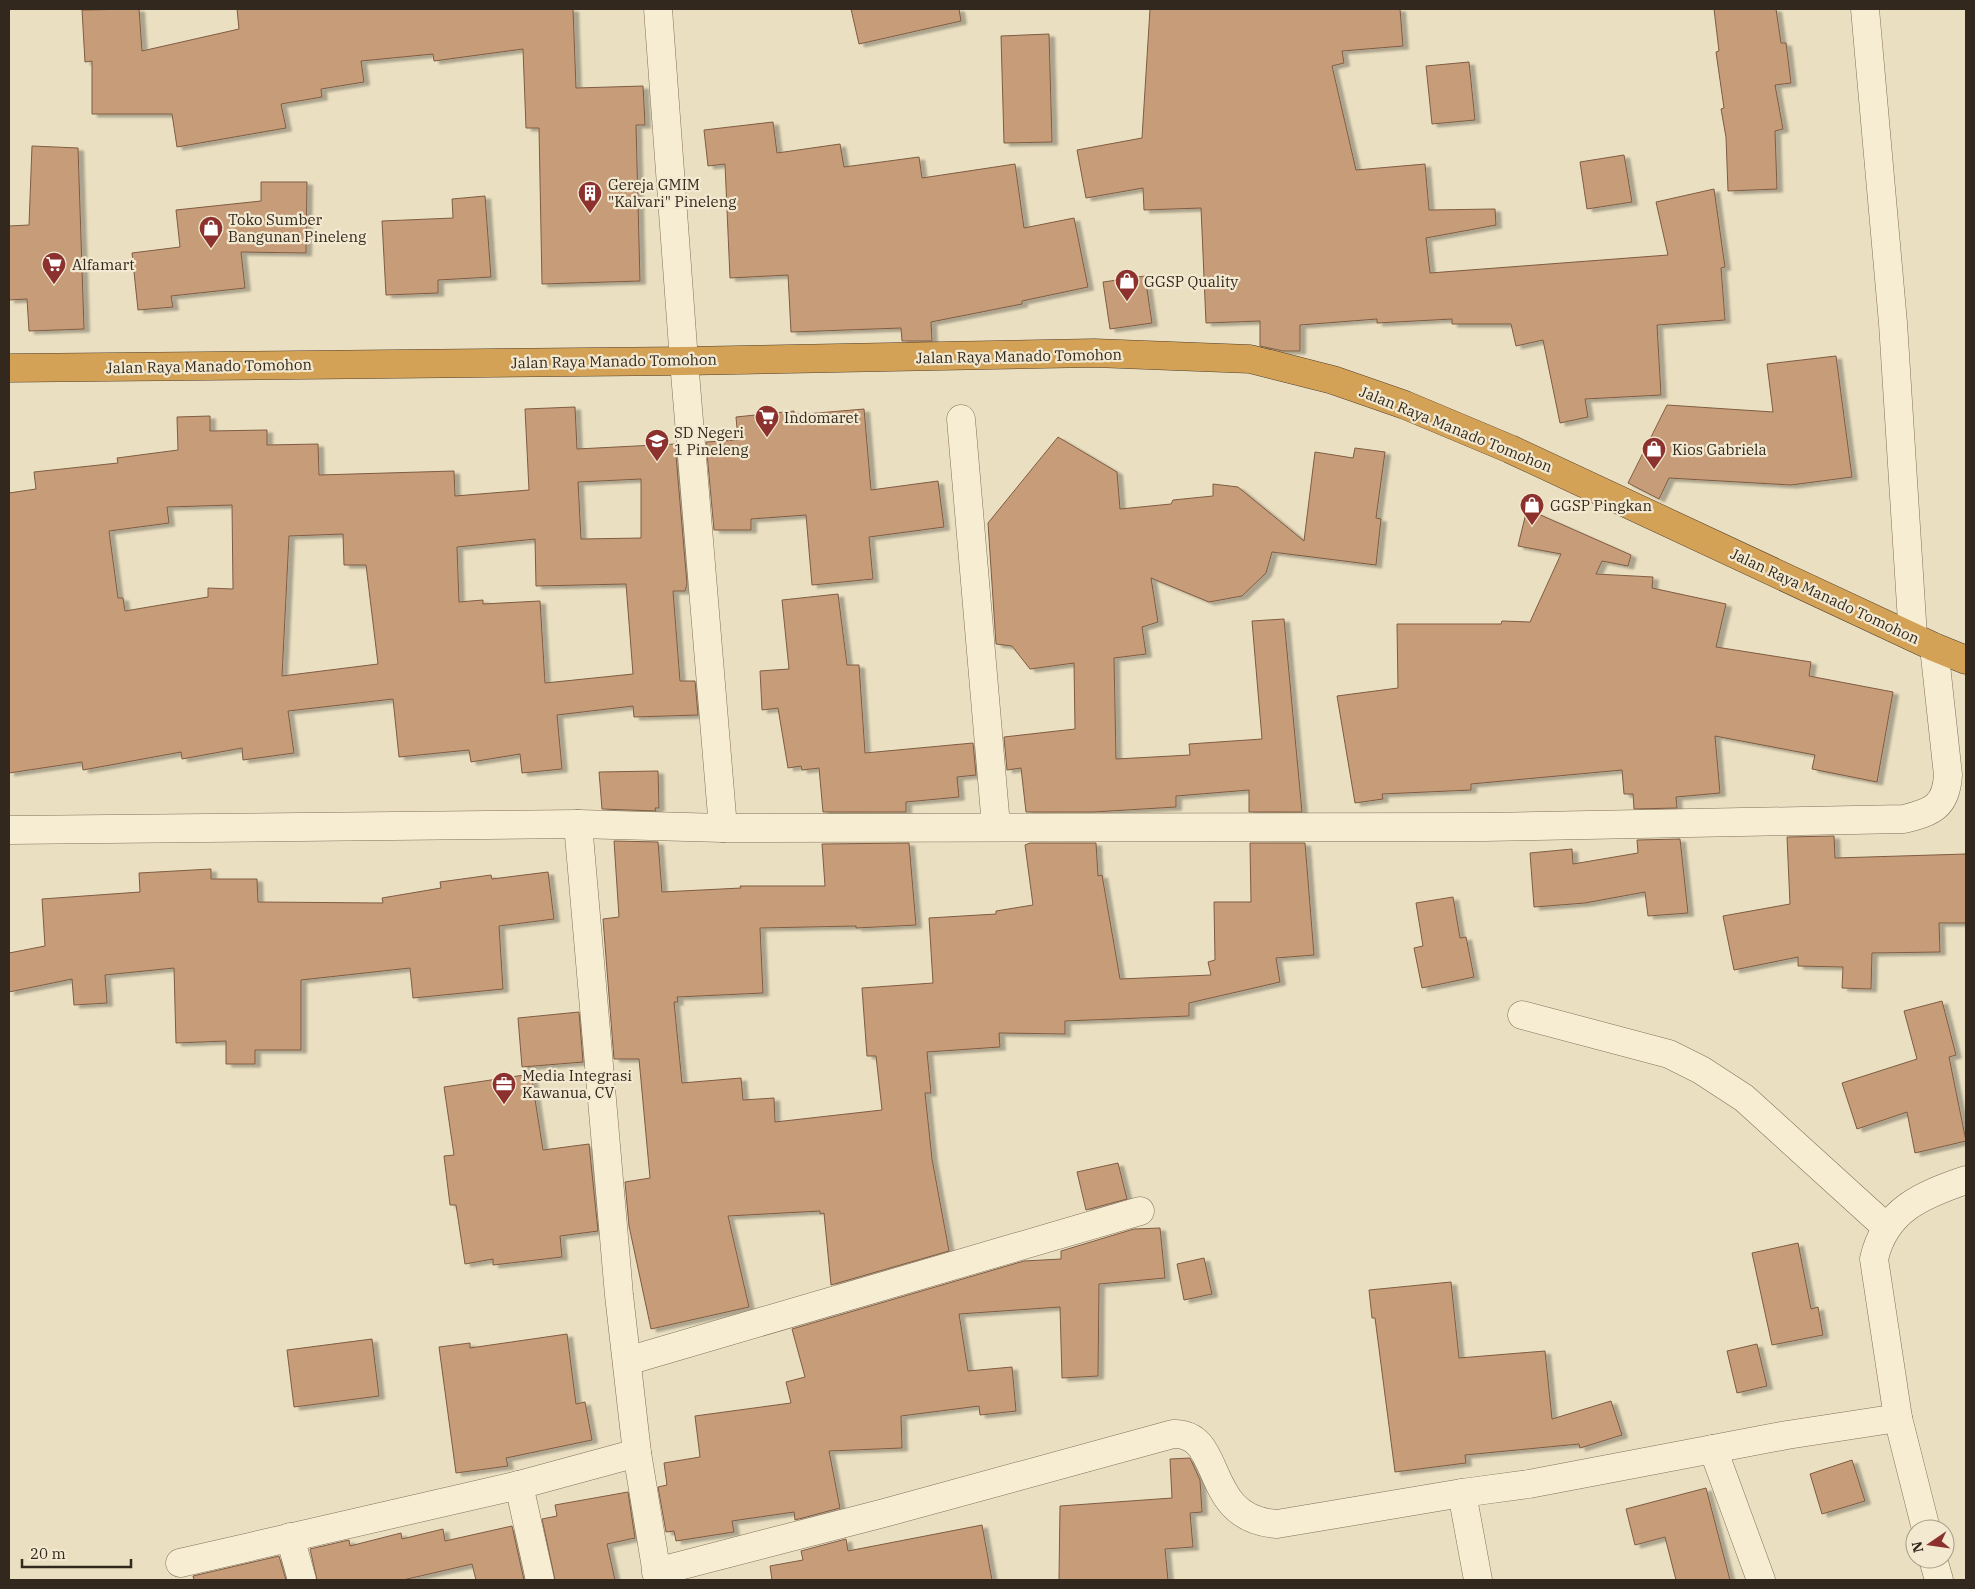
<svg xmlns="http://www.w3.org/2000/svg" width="1975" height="1589" viewBox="0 0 1975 1589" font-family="'IBM Plex Serif',serif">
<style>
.building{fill:#c69c79;stroke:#7f5c42;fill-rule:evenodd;filter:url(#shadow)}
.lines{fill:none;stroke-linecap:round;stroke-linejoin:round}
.minor-casing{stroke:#82715a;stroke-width:29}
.highway-casing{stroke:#503f2e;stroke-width:29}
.minor{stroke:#f6edd3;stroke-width:28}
.highway{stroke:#d4a256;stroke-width:28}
.labels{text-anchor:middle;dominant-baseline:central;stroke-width:4.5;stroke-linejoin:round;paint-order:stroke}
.poi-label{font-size:15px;fill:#33281d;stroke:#f2e9d0;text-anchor:start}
.street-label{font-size:15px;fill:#33281d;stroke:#f2e9d0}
</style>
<defs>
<filter id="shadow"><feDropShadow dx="5.5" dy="3" stdDeviation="1" flood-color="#0004"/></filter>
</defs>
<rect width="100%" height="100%" fill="#eadfc1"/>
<g class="building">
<path d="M 139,9 L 142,51 L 239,29 L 237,9 L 573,9 L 576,88 L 643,86 L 645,125 L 636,125 L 640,281 L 542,284 L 539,128 L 526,128 L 523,49 L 434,61 L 433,54 L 361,61 L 364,82 L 321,89 L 322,97 L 281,104 L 286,128 L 177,147 L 172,114 L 92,114 L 92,61 L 85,62 L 82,10 Z"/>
<path d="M 851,9 L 959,9 L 961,21 L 859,44 Z"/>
<path d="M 1150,9 L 1400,9 L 1403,46 L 1342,51 L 1344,63 L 1332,66 L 1356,170 L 1425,164 L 1429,210 L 1495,209 L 1496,225 L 1426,238 L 1430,273 L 1668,255 L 1656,202 L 1714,189 L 1725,267 L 1721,268 L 1725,320 L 1657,325 L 1661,395 L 1585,399 L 1588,417 L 1560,423 L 1543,340 L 1516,346 L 1511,324 L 1452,324 L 1452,319 L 1377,323 L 1377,319 L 1300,325 L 1300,351 L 1283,351 L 1260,346 L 1260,321 L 1206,323 L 1201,208 L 1144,210 L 1143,188 L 1086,198 L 1077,150 L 1142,138 Z"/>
<path d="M 1714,9 L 1776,9 L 1781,43 L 1786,43 L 1791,83 L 1775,85 L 1783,129 L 1775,131 L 1777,189 L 1728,191 L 1726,137 L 1721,109 L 1724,108 L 1716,52 L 1719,51 Z"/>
<path d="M 1049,34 L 1052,142 L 1004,143 L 1001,36 Z"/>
<path d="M 1469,62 L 1475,120 L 1432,124 L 1426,66 Z"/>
<path d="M 773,122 L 777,153 L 840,144 L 844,167 L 919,157 L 922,178 L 1015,164 L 1024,228 L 1074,218 L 1088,287 L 1022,301 L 1022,304 L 931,322 L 932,341 L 902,341 L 901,328 L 791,332 L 788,275 L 730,278 L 725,164 L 708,166 L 704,130 Z"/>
<path d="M 32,146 L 78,148 L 84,329 L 29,331 L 27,299 L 9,300 L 9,226 L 29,225 Z"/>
<path d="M 1624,155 L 1632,202 L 1587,209 L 1580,162 Z"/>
<path d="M 261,182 L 307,182 L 306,253 L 241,252 L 245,288 L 171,296 L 173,307 L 138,310 L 132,253 L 180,247 L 176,210 L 261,201 Z"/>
<path d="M 485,196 L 491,277 L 438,280 L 438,293 L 386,295 L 382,221 L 453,218 L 452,199 Z"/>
<path d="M 1145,276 L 1152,323 L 1110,329 L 1103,282 Z"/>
<path d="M 1836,356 L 1852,477 L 1791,485 L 1669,478 L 1659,499 L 1628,483 L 1667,405 L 1773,412 L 1767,364 Z"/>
<path d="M 575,407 L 577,449 L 675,444 L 687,584 L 685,591 L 673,591 L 680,681 L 695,681 L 698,715 L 634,717 L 633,706 L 557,715 L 562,769 L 522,773 L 520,754 L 471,762 L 469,750 L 399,757 L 393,699 L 288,711 L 294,753 L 243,760 L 242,748 L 182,759 L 181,752 L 83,770 L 82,762 L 9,773 L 9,493 L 36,489 L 34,472 L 118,463 L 117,458 L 178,450 L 177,417 L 210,416 L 210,431 L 267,430 L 267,445 L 318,444 L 319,475 L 454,471 L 455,496 L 529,490 L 525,409 ZM 641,479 L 641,538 L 581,539 L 578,482 ZM 232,505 L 233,589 L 208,588 L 208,597 L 125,611 L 123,598 L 118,598 L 109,531 L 169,523 L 167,507 ZM 343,534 L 344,565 L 366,565 L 378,664 L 282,676 L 289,536 ZM 535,539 L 536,586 L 626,584 L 633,674 L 545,683 L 540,601 L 483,604 L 483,600 L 459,602 L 457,547 Z"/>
<path d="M 864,409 L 871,490 L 938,481 L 944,527 L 869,537 L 873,579 L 812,585 L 806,515 L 751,519 L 751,530 L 714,530 L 706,442 L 738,440 L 736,417 L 794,411 L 794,415 Z"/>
<path d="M 1058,437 L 1117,472 L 1120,509 L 1171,504 L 1173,500 L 1213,496 L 1213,484 L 1238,487 L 1304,541 L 1315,452 L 1353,458 L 1355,448 L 1385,452 L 1376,518 L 1381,519 L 1376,565 L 1272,552 L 1266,573 L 1242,596 L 1209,602 L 1151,578 L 1158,622 L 1142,627 L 1146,654 L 1114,658 L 1116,759 L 1190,755 L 1189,744 L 1262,739 L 1252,621 L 1284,619 L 1302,812 L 1249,812 L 1249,790 L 1176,796 L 1176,807 L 1093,812 L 1026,812 L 1021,768 L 1007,770 L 1004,737 L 1075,729 L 1074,663 L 1030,669 L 1012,646 L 996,644 L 988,523 Z"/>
<path d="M 1527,509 L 1631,555 L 1628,566 L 1602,561 L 1596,574 L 1653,577 L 1652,588 L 1726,604 L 1716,647 L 1811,662 L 1809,676 L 1893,692 L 1877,782 L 1812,769 L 1815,755 L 1715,736 L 1720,793 L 1676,797 L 1677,808 L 1634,809 L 1633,794 L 1624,794 L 1622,770 L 1471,784 L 1471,790 L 1382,794 L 1383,799 L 1355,803 L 1337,696 L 1398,688 L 1397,624 L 1501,624 L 1502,621 L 1530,622 L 1561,554 L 1518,546 Z"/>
<path d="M 838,594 L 847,665 L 859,665 L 865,753 L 973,743 L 976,775 L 957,777 L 959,797 L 906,802 L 906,812 L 823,812 L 819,768 L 802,770 L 801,766 L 788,768 L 778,708 L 762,710 L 760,671 L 789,669 L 782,600 Z"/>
<path d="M 658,771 L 659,808 L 655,808 L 656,811 L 602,809 L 599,772 Z"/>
<path d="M 1834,836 L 1835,858 L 1966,854 L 1966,923 L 1939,923 L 1940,952 L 1872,953 L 1871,989 L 1842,988 L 1843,967 L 1798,966 L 1798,957 L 1734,970 L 1723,916 L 1790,904 L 1787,837 Z"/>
<path d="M 1680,839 L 1688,913 L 1648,916 L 1645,892 L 1585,903 L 1534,907 L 1530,853 L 1572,849 L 1573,864 L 1638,853 L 1637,840 Z"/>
<path d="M 614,841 L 658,842 L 662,892 L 741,888 L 740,886 L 825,886 L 822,844 L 909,843 L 916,925 L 856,928 L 856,926 L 760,928 L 763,993 L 677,997 L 678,1002 L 674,1002 L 682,1083 L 741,1078 L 743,1100 L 774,1098 L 775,1122 L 882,1110 L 876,1056 L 867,1056 L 862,988 L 933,983 L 929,918 L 996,914 L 996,911 L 1033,905 L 1025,845 L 1030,843 L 1096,843 L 1098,876 L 1102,875 L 1120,979 L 1211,975 L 1208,962 L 1215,960 L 1214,902 L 1251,902 L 1250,843 L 1305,843 L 1314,955 L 1276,958 L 1280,982 L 1189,1003 L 1189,1016 L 1065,1021 L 1065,1034 L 999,1033 L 1000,1047 L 927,1052 L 931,1093 L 925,1093 L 932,1159 L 949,1251 L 831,1285 L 824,1213 L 820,1214 L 820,1211 L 728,1216 L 749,1307 L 651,1329 L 629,1226 L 625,1182 L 650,1178 L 639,1059 L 614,1059 L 603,919 L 619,917 Z"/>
<path d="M 211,869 L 211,879 L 257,879 L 258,902 L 383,903 L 382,898 L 441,888 L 440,882 L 491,875 L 492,879 L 548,872 L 554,919 L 499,926 L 503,989 L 413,998 L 410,968 L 301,980 L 301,1050 L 255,1050 L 255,1064 L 226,1064 L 226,1041 L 176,1043 L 174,968 L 105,975 L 107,1003 L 74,1005 L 72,979 L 9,992 L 9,953 L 45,946 L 42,899 L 140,892 L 139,873 Z"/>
<path d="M 1453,897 L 1460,938 L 1466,937 L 1474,977 L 1422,988 L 1414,948 L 1423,946 L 1416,903 Z"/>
<path d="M 1942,1001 L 1956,1055 L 1949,1057 L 1966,1141 L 1915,1153 L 1907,1112 L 1857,1129 L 1842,1083 L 1917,1059 L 1904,1011 Z"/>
<path d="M 579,1012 L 583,1062 L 522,1067 L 518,1018 Z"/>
<path d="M 531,1074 L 543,1150 L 589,1144 L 598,1231 L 560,1236 L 562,1257 L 493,1265 L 493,1259 L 465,1264 L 456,1205 L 450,1205 L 444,1156 L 454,1155 L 444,1087 Z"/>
<path d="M 1118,1163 L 1127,1199 L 1086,1210 L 1077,1172 Z"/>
<path d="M 1160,1228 L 1165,1278 L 1099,1284 L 1098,1376 L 1062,1378 L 1060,1307 L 959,1314 L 968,1371 L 1012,1367 L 1016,1411 L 980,1415 L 979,1406 L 901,1416 L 902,1448 L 829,1451 L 840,1508 L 795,1520 L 794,1512 L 732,1521 L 734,1532 L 676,1541 L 674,1531 L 666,1532 L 658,1487 L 667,1485 L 664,1463 L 700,1457 L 695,1416 L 791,1403 L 786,1382 L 805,1377 L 792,1329 L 1024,1261 L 1061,1259 L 1061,1251 L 1134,1229 Z"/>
<path d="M 1798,1243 L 1811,1309 L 1818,1307 L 1823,1335 L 1772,1345 L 1752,1253 Z"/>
<path d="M 1204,1258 L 1212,1294 L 1184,1300 L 1177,1264 Z"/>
<path d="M 1451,1282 L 1459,1358 L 1545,1351 L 1552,1419 L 1611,1401 L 1622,1435 L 1580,1448 L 1579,1444 L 1465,1455 L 1466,1463 L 1395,1472 L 1375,1318 L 1372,1318 L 1369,1290 Z"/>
<path d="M 567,1334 L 576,1404 L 585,1402 L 592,1440 L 506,1458 L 508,1466 L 456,1473 L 439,1347 L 470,1343 L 470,1348 Z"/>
<path d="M 372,1339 L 379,1396 L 294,1407 L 287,1350 Z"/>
<path d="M 1757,1344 L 1767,1386 L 1737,1393 L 1727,1351 Z"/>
<path d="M 1190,1458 L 1200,1480 L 1202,1512 L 1190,1513 L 1193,1547 L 1165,1549 L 1168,1580 L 1059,1580 L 1060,1506 L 1172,1498 L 1170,1459 Z"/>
<path d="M 1852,1460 L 1865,1501 L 1822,1514 L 1810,1474 Z"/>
<path d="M 1706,1488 L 1730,1580 L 1676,1580 L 1665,1537 L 1635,1545 L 1626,1509 Z"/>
<path d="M 628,1492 L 635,1538 L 607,1544 L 615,1580 L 555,1580 L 542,1519 L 557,1516 L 555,1505 Z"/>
<path d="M 982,1525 L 992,1580 L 772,1580 L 770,1566 L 803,1560 L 801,1551 L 846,1539 L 848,1551 Z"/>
<path d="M 512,1526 L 524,1580 L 476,1580 L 472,1564 L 403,1580 L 317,1580 L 310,1549 L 349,1540 L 350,1546 L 401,1533 L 402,1539 L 443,1529 L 445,1541 Z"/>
<path d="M 279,1556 L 286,1580 L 194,1580 L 193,1576 Z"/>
</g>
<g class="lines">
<defs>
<g id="minor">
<path d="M 658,9 L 684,361 L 723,828"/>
<path d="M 1865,9 L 1893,323 L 1913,637"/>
<path d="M 961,419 L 996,826"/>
<path d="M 578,824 L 619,1295 L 637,1453 L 658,1580"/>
<path d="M 9,830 L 578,824 L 723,828 L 1484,827 L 1904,819 C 1932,812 1946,807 1948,775 L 1934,647"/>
<path d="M 1522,1015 L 1669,1054 L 1701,1070 L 1744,1098 L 1886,1227"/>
<path d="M 627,1361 L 1140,1211"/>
<path d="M 1898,1418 L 1926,1529"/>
<path d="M 1713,1449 L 1761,1580"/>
<path d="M 519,1485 L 540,1580"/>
<path d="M 1462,1493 L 1478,1580"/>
<path d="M 290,1537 L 302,1580"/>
<path d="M 1933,1559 L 1939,1580"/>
<path d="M 180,1563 L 519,1485 L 637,1453"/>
<path d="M 656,1572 L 884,1513 L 1173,1434 C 1226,1432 1200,1519 1277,1524 L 1462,1493 L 1529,1484 L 1787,1435 L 1898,1418 L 1874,1259 C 1885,1210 1922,1195 1966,1180"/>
</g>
<path id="highway" d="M 9,368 L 684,361 L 1094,353 L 1250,359 L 1333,380 L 1405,405 L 1510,449 L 1934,647 L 1966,660"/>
</defs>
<use href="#minor" class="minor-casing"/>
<use href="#highway" class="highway-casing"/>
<use href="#minor" class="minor"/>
<use href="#highway" class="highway"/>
</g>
<defs>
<symbol id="building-pin" viewBox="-11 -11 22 30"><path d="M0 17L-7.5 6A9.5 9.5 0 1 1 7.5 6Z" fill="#8c312e" stroke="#f2e9d0"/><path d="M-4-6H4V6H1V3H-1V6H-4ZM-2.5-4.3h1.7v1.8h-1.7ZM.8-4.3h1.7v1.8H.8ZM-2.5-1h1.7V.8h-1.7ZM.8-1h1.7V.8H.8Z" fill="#fff"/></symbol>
<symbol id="shop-pin" viewBox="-11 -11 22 30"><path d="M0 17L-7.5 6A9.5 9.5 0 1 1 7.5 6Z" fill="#8c312e" stroke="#f2e9d0"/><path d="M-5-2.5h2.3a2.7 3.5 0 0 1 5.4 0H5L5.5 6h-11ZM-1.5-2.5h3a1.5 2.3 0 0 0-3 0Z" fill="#fff"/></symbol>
<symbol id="supermarket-pin" viewBox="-11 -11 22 30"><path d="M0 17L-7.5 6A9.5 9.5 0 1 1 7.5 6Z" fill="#8c312e" stroke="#f2e9d0"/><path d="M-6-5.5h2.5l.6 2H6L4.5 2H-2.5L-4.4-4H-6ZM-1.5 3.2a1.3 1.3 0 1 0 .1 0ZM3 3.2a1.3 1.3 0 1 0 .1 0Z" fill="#fff"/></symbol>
<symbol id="school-pin" viewBox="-11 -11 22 30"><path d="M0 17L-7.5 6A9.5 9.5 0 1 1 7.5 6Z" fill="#8c312e" stroke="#f2e9d0"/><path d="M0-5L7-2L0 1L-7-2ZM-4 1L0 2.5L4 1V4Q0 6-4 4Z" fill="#fff"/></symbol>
<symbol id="office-pin" viewBox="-11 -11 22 30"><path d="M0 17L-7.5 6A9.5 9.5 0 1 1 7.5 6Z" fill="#8c312e" stroke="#f2e9d0"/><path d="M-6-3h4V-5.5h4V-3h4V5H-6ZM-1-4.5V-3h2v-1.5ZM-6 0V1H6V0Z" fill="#fff"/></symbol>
</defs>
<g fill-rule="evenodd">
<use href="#building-pin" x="576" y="179" width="28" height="38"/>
<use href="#shop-pin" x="197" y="214" width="28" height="38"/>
<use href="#supermarket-pin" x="40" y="250" width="28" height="38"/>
<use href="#shop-pin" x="1113" y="267" width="28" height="38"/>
<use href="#supermarket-pin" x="753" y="403" width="28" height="38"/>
<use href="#school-pin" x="643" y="427" width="28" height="38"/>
<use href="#shop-pin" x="1640" y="435" width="28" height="38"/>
<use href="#shop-pin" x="1518" y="491" width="28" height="38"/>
<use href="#office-pin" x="490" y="1070" width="28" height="38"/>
</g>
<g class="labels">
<g class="poi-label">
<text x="608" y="184">Gereja GMIM<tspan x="608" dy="17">"Kalvari" Pineleng</tspan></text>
<text x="228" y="219">Toko Sumber<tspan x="228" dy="17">Bangunan Pineleng</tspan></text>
<text x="72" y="264">Alfamart</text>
<text x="1144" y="281">GGSP Quality</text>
<text x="784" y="417">Indomaret</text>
<text x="674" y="432">SD Negeri<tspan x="674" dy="17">1 Pineleng</tspan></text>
<text x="1672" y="449">Kios Gabriela</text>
<text x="1550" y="505">GGSP Pingkan</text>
<text x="522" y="1075">Media Integrasi<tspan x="522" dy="17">Kawanua, CV</tspan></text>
</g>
<g class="street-label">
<text transform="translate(1019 356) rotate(-1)">Jalan Raya Manado Tomohon</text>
<text transform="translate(614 361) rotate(-1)">Jalan Raya Manado Tomohon</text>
<text transform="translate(209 366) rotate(-1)">Jalan Raya Manado Tomohon</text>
<text transform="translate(1456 429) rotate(22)">Jalan Raya Manado Tomohon</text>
<text transform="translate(1825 596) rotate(25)">Jalan Raya Manado Tomohon</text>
</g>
</g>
<rect width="1975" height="1589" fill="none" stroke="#33281d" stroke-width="20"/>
<g transform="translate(1930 1544) rotate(257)"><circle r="24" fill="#f2e9d0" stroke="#a69c88"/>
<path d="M0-4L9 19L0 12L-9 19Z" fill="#8c312e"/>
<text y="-8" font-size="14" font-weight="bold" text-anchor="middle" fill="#33281d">N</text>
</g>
<path d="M22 1559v8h109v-8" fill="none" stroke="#33281d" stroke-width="2.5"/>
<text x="30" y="1559" font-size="15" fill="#33281d" stroke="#f2e9d0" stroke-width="4" paint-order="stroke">20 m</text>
</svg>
